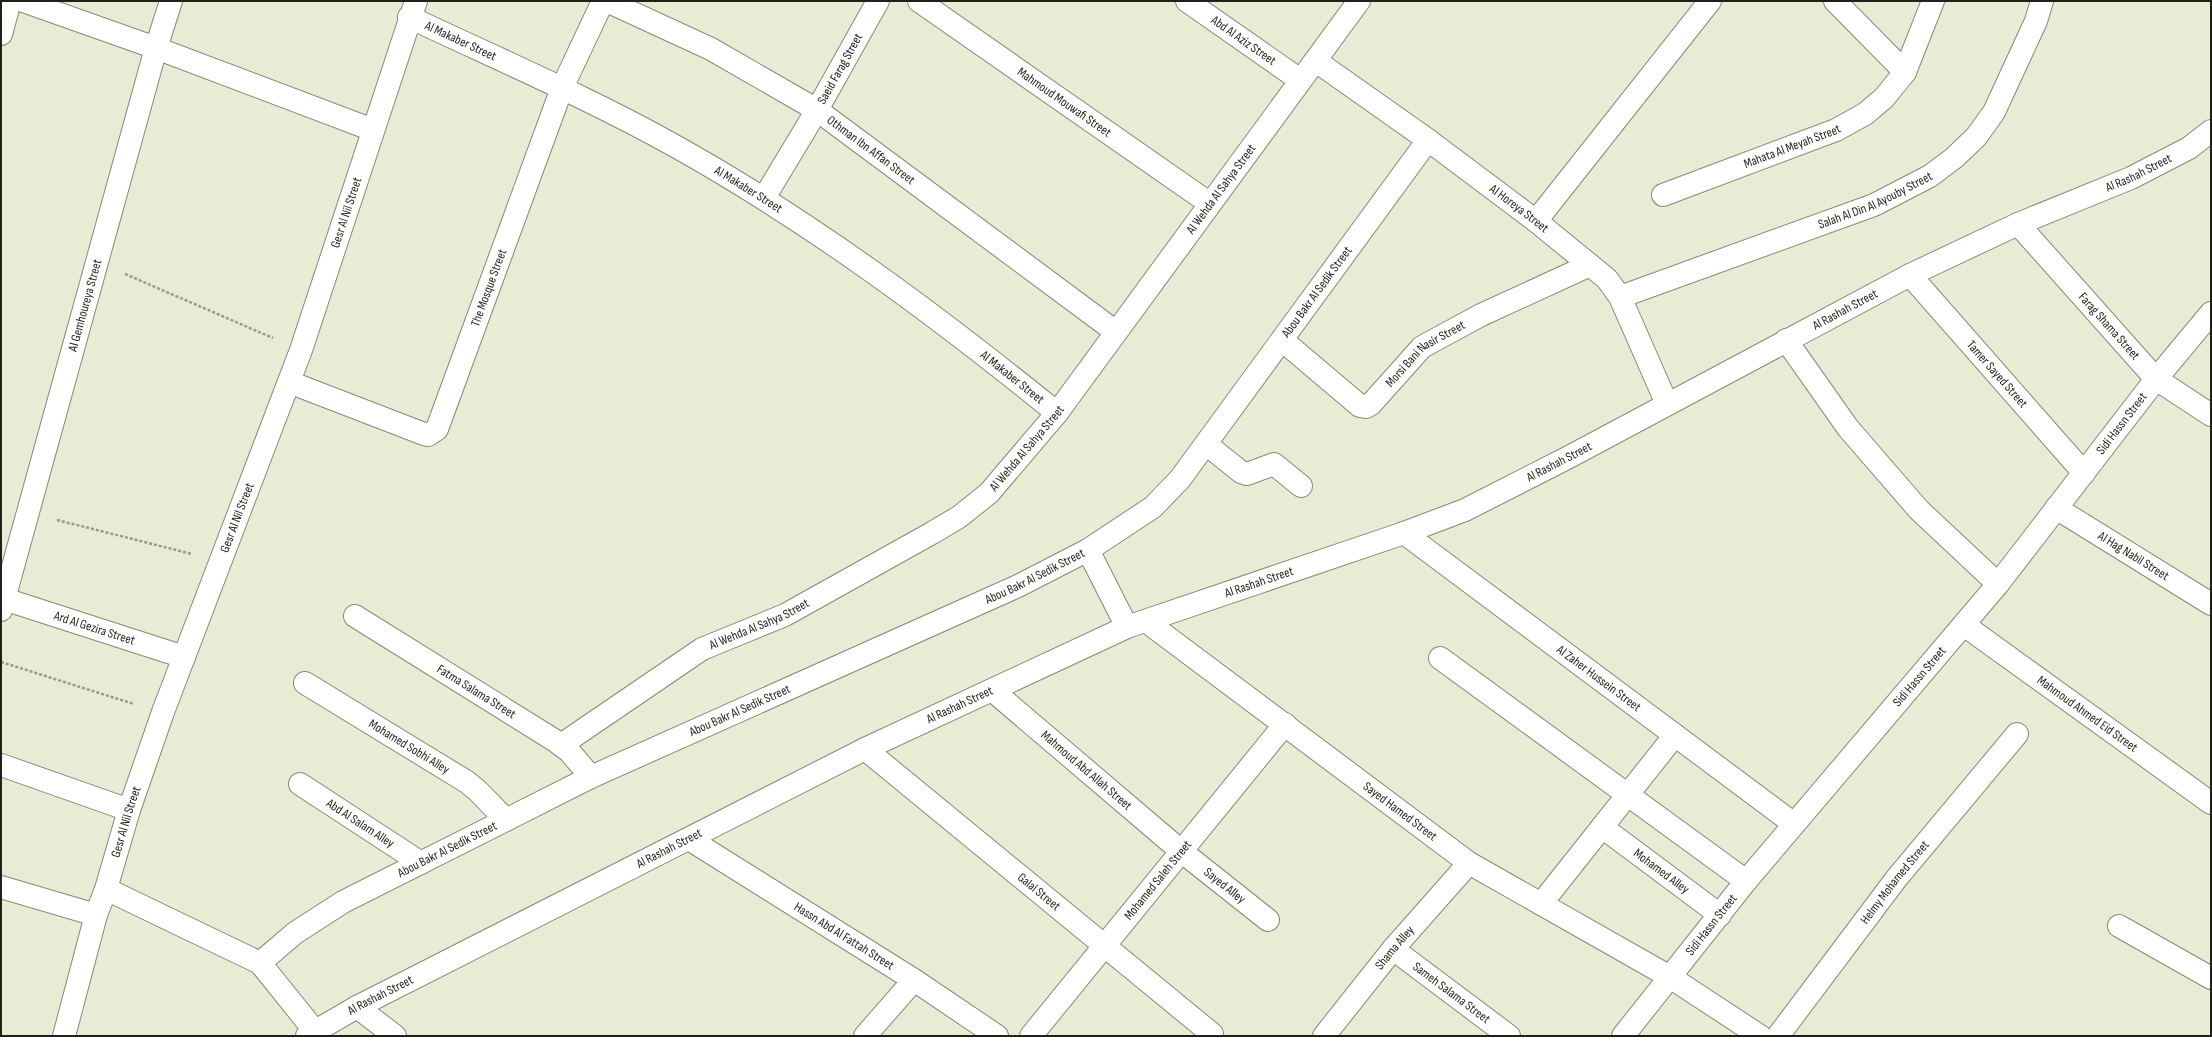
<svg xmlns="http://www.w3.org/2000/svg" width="2212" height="1037" viewBox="0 0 2212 1037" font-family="'Sofia Sans Condensed',sans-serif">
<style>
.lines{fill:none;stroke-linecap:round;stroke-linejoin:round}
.minor-casing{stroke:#868a75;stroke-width:24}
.tertiary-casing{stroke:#868a75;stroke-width:24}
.path{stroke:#989b8a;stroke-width:2.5;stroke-dasharray:3 2;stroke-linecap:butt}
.minor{stroke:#fff;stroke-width:22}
.tertiary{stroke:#fff;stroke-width:22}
.labels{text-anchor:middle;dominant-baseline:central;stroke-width:4;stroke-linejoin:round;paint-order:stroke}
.street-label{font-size:13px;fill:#1f2018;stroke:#e8ecd5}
</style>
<rect width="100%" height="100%" fill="#e8ecd5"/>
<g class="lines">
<defs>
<g id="minor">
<path d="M 23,1 L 156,48 L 373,130"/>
<path id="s1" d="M 607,1 L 711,49 L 817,110 L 1116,332"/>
<path id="s2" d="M 919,1 L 1209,203"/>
<path id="s3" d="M 1187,1 L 1300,80"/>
<path d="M 1835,1 L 1905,72"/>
<path id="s4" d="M 409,17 C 498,59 589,98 675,146 C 811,222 936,315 1057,413"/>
<path d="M 1,34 L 10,1"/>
<path id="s5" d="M 1316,61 L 1428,140 L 1536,221 L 1607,279 L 1620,297 L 1667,404"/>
<path id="s6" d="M 1663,195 L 1836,130 L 1865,114 L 1884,98 L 1905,72 L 1933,1"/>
<path id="s7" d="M 764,198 L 817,110 L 878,1"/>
<path d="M 1536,221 L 1710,1"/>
<path id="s8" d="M 2018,224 L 2156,379 L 2211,415"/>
<path id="s9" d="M 1910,275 L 2084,473"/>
<path id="s10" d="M 1620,297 L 1874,205 L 1930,176 L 1954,158 L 1976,137 L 1994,112 L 2036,21 L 2042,1"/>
<path id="s11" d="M 1282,340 L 1360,406 L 1366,407 L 1371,404 L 1422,347 L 1481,315 L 1590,265"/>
<path d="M 1786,340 L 1848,428 L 1919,510 L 1998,584"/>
<path id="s12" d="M 289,382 L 424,434 L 428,435 L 437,429 L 562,88 L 603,1"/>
<path d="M 1206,444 L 1241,472 L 1247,474 L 1274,464 L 1301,486"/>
<path id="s13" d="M 2056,508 L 2211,604"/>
<path id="s14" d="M 1404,533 L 1794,824"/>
<path d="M 1088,550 L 1127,627"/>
<path id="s15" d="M 4,599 L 184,657"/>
<path id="s16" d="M 1,610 L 156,48 L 171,1"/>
<path id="s17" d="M 355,616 L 554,740 L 569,751 L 591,777"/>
<path id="s18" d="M 1147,622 L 1469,863 L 1670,977 L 1760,1036"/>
<path id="s19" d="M 1964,625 L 2211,803"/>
<path d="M 1440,658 L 1746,881"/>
<path id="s20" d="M 305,683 L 467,782 L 478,791 L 506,820"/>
<path id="s21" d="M 992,690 L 1181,851 L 1268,920"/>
<path id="s22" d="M 561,745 L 702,649 L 785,615 L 932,533 L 959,517 L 989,493 L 1057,413 L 1359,1"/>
<path id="s23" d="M 865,749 L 1212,1034"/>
<path d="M 1,765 L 129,810"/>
<path id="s24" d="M 300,784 L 421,863"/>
<path id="s25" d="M 1602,827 L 1720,915"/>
<path id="s26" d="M 689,839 L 914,980 L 997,1036"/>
<path d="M 1,887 L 96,915"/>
<path d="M 106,889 L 260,963 L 314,1030"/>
<path d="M 1541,904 L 1675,735"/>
<path d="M 2119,926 L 2211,978"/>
<path id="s27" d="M 1393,949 L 1509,1036"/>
<path id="s28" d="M 260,963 L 295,933 L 343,902 L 591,777 L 1018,586 L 1088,550 L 1153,507 L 1180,479 L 1428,140"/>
<path d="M 357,1007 L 395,1036"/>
<path id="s29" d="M 307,1036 L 357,1007 L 865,749 L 1127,627 L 1404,533 L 1465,510 L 1569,457 L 1910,275 L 2018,224 L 2131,178 L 2189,148 L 2211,131"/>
<path d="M 865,1036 L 914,980"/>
<path id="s30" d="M 1031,1036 L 1285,724"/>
<path id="s31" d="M 1324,1036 L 1393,949 L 1469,863"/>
<path id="s32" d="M 1623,1036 L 1746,881 L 1998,584 L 2156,379 L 2211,313"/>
<path id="s33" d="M 1778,1036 L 1896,879 L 2017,734"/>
</g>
<g id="tertiary">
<path id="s34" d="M 64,1036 L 96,915 L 106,889 L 129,810 L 163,712 L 301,350 L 416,1"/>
</g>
</defs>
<use href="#minor" class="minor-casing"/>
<use href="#tertiary" class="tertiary-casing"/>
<g class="path">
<path d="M 125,274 L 273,338"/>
<path d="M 57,520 L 192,554"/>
<path d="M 1,662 L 134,704"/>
</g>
<use href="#minor" class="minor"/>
<use href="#tertiary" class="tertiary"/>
</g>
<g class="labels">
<g class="street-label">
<text stroke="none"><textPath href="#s4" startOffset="57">Al Makaber Street</textPath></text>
<text stroke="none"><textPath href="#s3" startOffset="69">Abd Al Aziz Street</textPath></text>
<text stroke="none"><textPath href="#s7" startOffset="150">Saeid Farag Street</textPath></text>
<text stroke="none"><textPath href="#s2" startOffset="177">Mahmoud Mouwafi Street</textPath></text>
<text stroke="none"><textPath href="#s6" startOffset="138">Mahata Al Meyah Street</textPath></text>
<text stroke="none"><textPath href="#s1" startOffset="304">Othman Ibn Affan Street</textPath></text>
<text stroke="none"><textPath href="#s29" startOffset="2028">Al Rashah Street</textPath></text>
<text stroke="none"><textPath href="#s22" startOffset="881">Al Wehda Al Sahya Street</textPath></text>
<text stroke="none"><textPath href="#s4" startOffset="381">Al Makaber Street</textPath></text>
<text stroke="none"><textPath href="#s10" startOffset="273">Salah Al Din Al Ayouby Street</textPath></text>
<text stroke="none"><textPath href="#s5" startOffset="251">Al Horeya Street</textPath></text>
<text stroke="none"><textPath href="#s34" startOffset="871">Gesr Al Nil Street</textPath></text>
<text stroke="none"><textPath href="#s12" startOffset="310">The Mosque Street</textPath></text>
<text stroke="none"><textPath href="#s28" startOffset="1276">Abou Bakr Al Sedik Street</textPath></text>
<text stroke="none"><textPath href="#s16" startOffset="316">Al Gemhoureya Street</textPath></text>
<text stroke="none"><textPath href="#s29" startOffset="1704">Al Rashah Street</textPath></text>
<text stroke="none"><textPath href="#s8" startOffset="137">Farag Shama Street</textPath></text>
<text stroke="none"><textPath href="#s11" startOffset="189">Morsi Bani Nasir Street</textPath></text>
<text stroke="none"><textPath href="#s9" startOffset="132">Tamer Sayed Street</textPath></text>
<text stroke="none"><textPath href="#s4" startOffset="705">Al Makaber Street</textPath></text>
<text stroke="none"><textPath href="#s32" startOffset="790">Sidi Hassn Street</textPath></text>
<text stroke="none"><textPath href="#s22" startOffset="557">Al Wehda Al Sahya Street</textPath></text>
<text stroke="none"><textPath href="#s29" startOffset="1380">Al Rashah Street</textPath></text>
<text stroke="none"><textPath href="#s34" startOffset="547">Gesr Al Nil Street</textPath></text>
<text stroke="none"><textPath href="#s13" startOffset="91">Al Hag Nabil Street</textPath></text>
<text stroke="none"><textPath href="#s28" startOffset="868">Abou Bakr Al Sedik Street</textPath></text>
<text stroke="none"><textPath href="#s29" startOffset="1056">Al Rashah Street</textPath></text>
<text stroke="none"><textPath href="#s22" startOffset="233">Al Wehda Al Sahya Street</textPath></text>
<text stroke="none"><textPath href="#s15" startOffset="95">Ard Al Gezira Street</textPath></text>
<text stroke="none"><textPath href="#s32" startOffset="466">Sidi Hassn Street</textPath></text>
<text stroke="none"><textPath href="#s14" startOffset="243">Al Zaher Hussein Street</textPath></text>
<text stroke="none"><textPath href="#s17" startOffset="143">Fatma Salama Street</textPath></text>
<text stroke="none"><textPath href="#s29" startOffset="732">Al Rashah Street</textPath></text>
<text stroke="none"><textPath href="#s28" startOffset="544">Abou Bakr Al Sedik Street</textPath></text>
<text stroke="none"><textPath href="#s19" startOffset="152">Mahmoud Ahmed Eid Street</textPath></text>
<text stroke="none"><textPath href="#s20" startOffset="122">Mohamed Sobhi Alley</textPath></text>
<text stroke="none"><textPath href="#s21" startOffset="124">Mahmoud Abd Allah Street</textPath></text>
<text stroke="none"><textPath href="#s18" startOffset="316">Sayed Hamed Street</textPath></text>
<text stroke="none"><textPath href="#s34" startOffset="223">Gesr Al Nil Street</textPath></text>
<text stroke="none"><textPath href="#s24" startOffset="72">Abd Al Salam Alley</textPath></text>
<text stroke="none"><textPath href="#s28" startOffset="220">Abou Bakr Al Sedik Street</textPath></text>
<text stroke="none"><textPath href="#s29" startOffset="408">Al Rashah Street</textPath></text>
<text stroke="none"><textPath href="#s25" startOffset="74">Mohamed Alley</textPath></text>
<text stroke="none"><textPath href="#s30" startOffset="201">Mohamed Saleh Street</textPath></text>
<text stroke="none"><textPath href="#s33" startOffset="193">Helmy Mohamed Street</textPath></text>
<text stroke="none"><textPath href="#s21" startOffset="304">Sayed Alley</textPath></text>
<text stroke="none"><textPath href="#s23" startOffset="225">Galal Street</textPath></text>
<text stroke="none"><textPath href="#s32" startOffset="142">Sidi Hassn Street</textPath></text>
<text stroke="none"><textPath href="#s26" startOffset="183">Hassn Abd Al Fattah Street</textPath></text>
<text stroke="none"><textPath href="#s31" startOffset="113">Shama Alley</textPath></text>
<text stroke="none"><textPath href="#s27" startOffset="73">Sameh Salama Street</textPath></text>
<text stroke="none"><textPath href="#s29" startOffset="84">Al Rashah Street</textPath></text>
</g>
</g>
<rect width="2212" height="1037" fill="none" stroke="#1f2018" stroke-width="4"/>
</svg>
